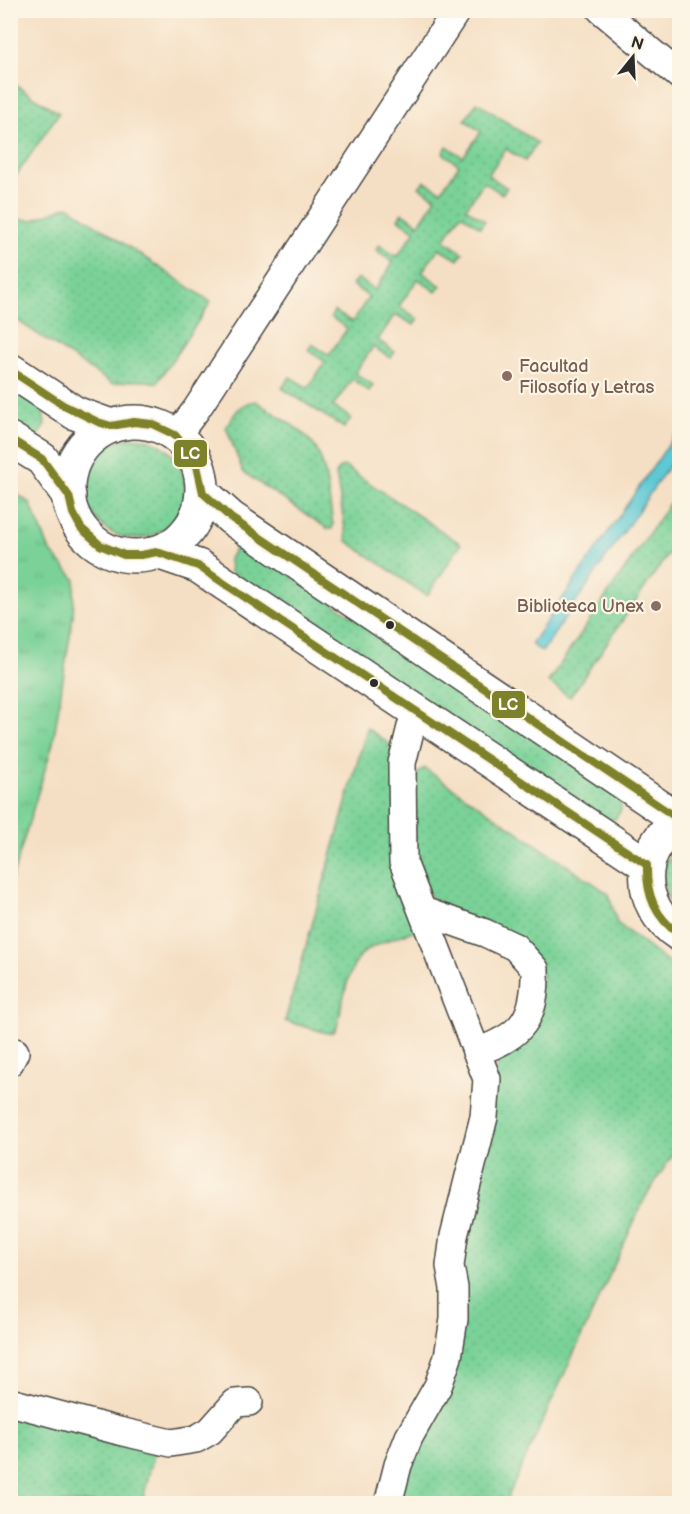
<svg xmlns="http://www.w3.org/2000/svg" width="690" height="1514" viewBox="0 0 690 1514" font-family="'Balsamiq Sans',sans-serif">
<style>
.grass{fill:url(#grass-dots);stroke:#527e62;stroke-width:1.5}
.park{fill:url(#park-tufts);stroke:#527e62;stroke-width:1.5}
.water{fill:#5cc9d4;stroke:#447a80;stroke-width:1.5}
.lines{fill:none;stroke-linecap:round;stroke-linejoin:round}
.minor-casing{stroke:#494642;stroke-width:30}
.major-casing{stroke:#494642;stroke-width:36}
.minor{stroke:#fff;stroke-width:27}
.major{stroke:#fff;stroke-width:33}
.bus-1-casing{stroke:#fcf5e5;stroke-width:12}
.bus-1{stroke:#7d812a;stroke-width:8}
.education-dot{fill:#8d6e63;stroke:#fcf5e5;stroke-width:2}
.bus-dot{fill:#2b2b2b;stroke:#fcf5e5;stroke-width:2}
.labels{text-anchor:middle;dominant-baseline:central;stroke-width:4.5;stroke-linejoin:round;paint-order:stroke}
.education-label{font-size:18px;fill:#785e54;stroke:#fcf5e5;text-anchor:start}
.line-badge{stroke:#fcf5e5;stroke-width:2}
.badge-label{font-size:16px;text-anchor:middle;font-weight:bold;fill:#fff}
</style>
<defs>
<pattern id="grass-dots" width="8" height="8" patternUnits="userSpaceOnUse" patternTransform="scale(1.5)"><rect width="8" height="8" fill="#7ad298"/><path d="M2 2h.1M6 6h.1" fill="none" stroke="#6ab483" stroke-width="1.8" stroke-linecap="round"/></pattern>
<pattern id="park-tufts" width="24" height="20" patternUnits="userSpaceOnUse" patternTransform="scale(1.5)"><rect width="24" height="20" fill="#7ad298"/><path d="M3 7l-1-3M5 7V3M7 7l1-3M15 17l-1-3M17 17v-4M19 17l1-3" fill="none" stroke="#6ab483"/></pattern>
</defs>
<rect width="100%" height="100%" fill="#fcf5e5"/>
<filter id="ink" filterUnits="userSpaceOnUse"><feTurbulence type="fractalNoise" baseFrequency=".0167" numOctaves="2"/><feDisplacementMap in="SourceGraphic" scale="12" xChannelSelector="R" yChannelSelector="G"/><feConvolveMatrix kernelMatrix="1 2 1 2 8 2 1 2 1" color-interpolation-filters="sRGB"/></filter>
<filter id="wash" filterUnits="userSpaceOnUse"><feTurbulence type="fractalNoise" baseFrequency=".008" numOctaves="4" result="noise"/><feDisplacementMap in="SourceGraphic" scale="24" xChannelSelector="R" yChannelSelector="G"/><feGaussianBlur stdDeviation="1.35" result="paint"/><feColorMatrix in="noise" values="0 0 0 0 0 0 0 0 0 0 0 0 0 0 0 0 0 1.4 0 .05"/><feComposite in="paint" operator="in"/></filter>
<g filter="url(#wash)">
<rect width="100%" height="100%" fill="#f5dfc4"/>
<g class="grass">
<path d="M 11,82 L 59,113 L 11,183 Z"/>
<path d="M 477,102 L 537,143 L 525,161 L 506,149 L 488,175 L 507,188 L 502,194 L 484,182 L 466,208 L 485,221 L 480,227 L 461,214 L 444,240 L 463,253 L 458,260 L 439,248 L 422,272 L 441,286 L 436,292 L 418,279 L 399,306 L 418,319 L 414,325 L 395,314 L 378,340 L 395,352 L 391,358 L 373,347 L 355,373 L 373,385 L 369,391 L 352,379 L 333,406 L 351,418 L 344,428 L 282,388 L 290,377 L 308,388 L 325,362 L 308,350 L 312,344 L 329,355 L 347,329 L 331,317 L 334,311 L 352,322 L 369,297 L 352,285 L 357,278 L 375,290 L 393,263 L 376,250 L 379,245 L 397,257 L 415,231 L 398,219 L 402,213 L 419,224 L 436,198 L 419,187 L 424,181 L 441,191 L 459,165 L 443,153 L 447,146 L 463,157 L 481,132 L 465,120 Z"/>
<path d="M 68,206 L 211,302 L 157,383 C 141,379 128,381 112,384 L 11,316 L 11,219 L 33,220 Z"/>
<path d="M 10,387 L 43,409 L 45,425 L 39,434 L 28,436 L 11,424 Z"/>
<path d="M 256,401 C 274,414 298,426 312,443 C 327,460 329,502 333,524 L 332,529 L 328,529 L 243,472 L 226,427 C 234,415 240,402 256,401 Z"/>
<circle cx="135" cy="488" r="50"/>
<path d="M 344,466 L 461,544 L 427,596 L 347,541 L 336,474 L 338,469 Z"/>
<path d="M 679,489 L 679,538 L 570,697 L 548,682 Z"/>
<path d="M 247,546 L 619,794 L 621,810 L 615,819 L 603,820 L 230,572 L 229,559 L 235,548 Z"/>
<path d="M 367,728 L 395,748 L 418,929 C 402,936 384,940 369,949 C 347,960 343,1005 337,1027 L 334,1032 L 327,1033 L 285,1021 Z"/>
<path d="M 424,768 L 609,894 L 617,923 L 679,971 L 680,1143 L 645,1198 L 505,1503 L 392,1504 L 416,1442 L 473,1195 L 498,1062 L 506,1052 L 543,976 L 430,896 L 412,855 L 412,779 Z"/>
<path d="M 679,843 L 679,914 C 659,894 659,863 679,843 Z"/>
<path d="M 10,1411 L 156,1446 L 142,1503 L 11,1503 Z"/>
</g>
<path class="park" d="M 11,490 L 30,503 L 50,551 L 75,579 L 73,616 L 53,743 L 11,882 Z"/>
<path class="water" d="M 677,432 L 679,434 L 679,451 L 542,652 L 531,644 Z"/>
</g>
<g filter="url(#ink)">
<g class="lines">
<defs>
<g id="minor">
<path d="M 601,10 L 680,76"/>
<path d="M 176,436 L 196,410 L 457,10"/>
<path d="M 423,911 L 485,933 L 515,947 L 535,969 C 536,1018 523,1036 476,1052"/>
<path d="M 10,1062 L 15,1052"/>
<path d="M 10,1402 L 119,1431 L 171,1443 L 196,1439 L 210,1431 L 235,1403 L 249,1402"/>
<path d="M 388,1504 L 398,1465 L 409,1437 L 438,1386 L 448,1357 L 454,1319 L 454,1288 L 450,1266 L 454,1236 L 484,1117 L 487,1079 L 403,862 L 402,763 L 415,711"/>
</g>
<g id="major">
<path d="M 10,370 L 75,413 L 111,426"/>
<circle cx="135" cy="489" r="67"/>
<path d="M 10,439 L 42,459 L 69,496"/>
<path d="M 203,493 L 231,518 L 679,820"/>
<path d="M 157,552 L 198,566 L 647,865"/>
<path d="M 680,820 C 636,849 635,906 680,935"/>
</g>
</defs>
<use href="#minor" class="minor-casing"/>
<use href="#major" class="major-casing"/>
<use href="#minor" class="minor"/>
<use href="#major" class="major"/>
<defs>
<g id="bus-1">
<path d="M 10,370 L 63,405 L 98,422 L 111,426 L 134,422 L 152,424 L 175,435 L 192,455 L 197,466 L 203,493 L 231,518 L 680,820"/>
<path d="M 10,439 L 42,459 L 69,496 L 73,513 L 81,528 L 100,545 L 124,555 L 141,555 L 157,552 L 198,566 L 647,865 C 646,895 655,917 680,935"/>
</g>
</defs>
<use href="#bus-1" class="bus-1-casing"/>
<use href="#bus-1" class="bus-1"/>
</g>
</g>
<g class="education-dot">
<circle cx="507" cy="376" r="6"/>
<circle cx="656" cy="606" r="6"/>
</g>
<g class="bus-dot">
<circle cx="390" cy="625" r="5"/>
<circle cx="374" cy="683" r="5"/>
</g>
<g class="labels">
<g class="education-label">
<text x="519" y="366">Facultad<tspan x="519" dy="21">Filosofía y Letras</tspan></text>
<text x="644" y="606" text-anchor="end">Biblioteca Unex</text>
</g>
</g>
<g class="line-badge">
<rect x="173" y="439" width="35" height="29" rx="6" fill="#7d812a"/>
<rect x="491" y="690" width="35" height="29" rx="6" fill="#7d812a"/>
</g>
<g class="badge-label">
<text x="190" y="459">LC</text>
<text x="508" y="710">LC</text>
</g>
<rect width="690" height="1514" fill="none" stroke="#fcf5e5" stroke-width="36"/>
<g transform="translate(633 57) rotate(18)" stroke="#fcf5e5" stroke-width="4.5" paint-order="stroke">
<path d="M0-4.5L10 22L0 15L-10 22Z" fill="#2b2b2b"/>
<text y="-9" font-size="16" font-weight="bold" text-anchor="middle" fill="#2b2b2b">N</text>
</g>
</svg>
